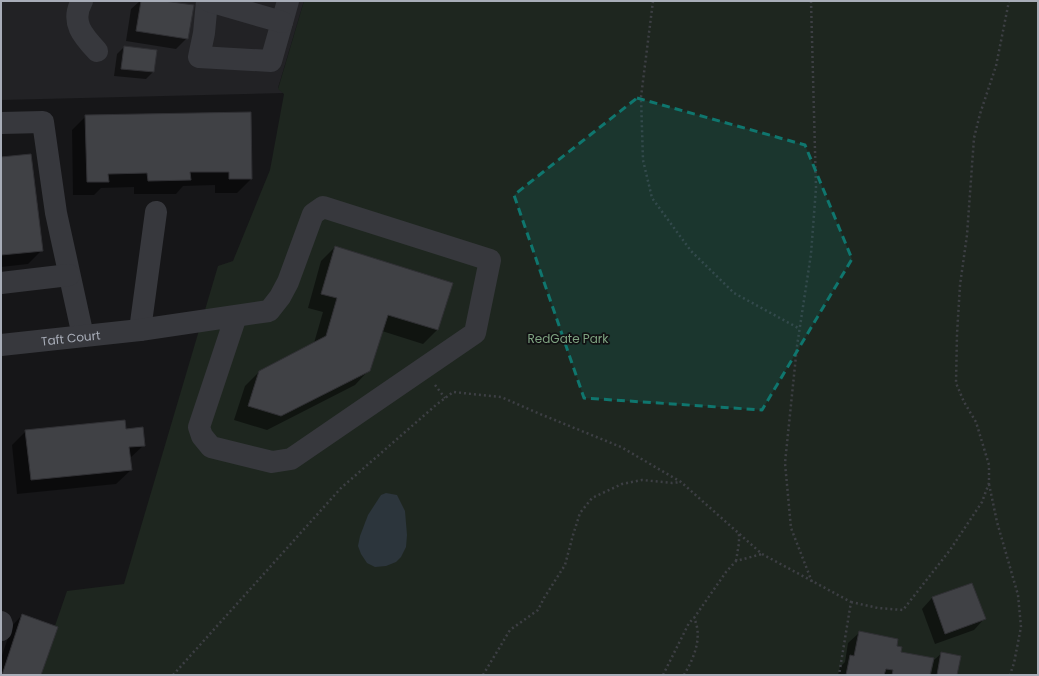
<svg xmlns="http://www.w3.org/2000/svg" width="1039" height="676" viewBox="0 0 1039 676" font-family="Poppins,sans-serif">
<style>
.built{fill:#222225}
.green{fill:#1e261f}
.water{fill:#2c353c}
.shadow{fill:#0007}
.building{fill:#404145;stroke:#303034}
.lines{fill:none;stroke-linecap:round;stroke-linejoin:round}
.path{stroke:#3d3f44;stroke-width:2.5;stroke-dasharray:2 3;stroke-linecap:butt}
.minor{stroke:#37383d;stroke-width:22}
.marked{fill:#0f766e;fill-opacity:0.2;stroke:#0f766e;stroke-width:3;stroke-dasharray:8 5;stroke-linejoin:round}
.labels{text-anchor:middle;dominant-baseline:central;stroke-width:3.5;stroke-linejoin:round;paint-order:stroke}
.street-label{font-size:12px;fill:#a8adb8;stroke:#111113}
.park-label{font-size:12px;fill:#7fa381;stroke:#111113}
</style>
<rect width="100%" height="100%" fill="#161618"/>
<path class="built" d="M 1,1 L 304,1 L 278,88 L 284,93 L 1,100 Z"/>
<path class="green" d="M 304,1 L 1038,1 L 1038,675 L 38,675 L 67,591 L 124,584 L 218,266 L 233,261 L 270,170 L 284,94 L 278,89 Z"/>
<path class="water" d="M 386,493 L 397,495 L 405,511 L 407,535 L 406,547 L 401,557 L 396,562 L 386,566 L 375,567 L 367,563 L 361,554 L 358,546 L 360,536 L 368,515 L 381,495 Z"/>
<g class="shadow">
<path d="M 140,1 L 157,1 L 187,38 L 176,49 L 126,41 L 131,9 Z"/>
<path d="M 124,47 L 156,51 L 153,72 L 146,79 L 114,76 L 117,54 Z"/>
<path d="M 86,116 L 251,179 L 237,193 L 215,193 L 215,185 L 183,186 L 176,194 L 134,194 L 134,187 L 101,188 L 94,195 L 73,195 L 72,130 Z"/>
<path d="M 1,158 L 42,250 L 28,264 L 1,267 Z"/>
<path d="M 335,247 L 451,283 L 437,330 L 423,344 L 382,331 L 369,370 L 355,385 L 267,430 L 234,420 L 245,386 L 259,372 L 314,343 L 323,312 L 308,308 L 321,261 Z"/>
<path d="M 126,430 L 144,445 L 129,459 L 131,470 L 116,484 L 17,494 L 12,445 L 26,431 Z"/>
<path d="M 971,584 L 984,619 L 974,630 L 935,644 L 922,609 L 932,598 Z"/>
<path d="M 22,615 L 40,675 L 1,675 L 1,658 L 12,626 Z"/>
<path d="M 859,633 L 896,647 L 900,653 L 929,675 L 838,675 L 840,667 L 845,662 L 848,643 Z"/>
<path d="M 942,653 L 956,675 L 931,675 L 934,660 Z"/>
</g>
<g class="building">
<path d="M 141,1 L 164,1 L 194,5 L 188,39 L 136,31 Z"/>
<path d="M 124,46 L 157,50 L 154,72 L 121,69 Z"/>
<path d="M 251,112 L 252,179 L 229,179 L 229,172 L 190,172 L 191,180 L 148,181 L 147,173 L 108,174 L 109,182 L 87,182 L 85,115 Z"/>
<path d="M 31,154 L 43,251 L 1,255 L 1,157 Z"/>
<path d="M 335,246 L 453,283 L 438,330 L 388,315 L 370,371 L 281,416 L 248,406 L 259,371 L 326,336 L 337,298 L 321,294 Z"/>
<path d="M 125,420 L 126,429 L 143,427 L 145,446 L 129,447 L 132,470 L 31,480 L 25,430 Z"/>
<path d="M 972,583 L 986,619 L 945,634 L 932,597 Z"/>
<path d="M 22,614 L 58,627 L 41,675 L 2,675 Z"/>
<path d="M 859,631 L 898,639 L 897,646 L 902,647 L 901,652 L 934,658 L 930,675 L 892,675 L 893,670 L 886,669 L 884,675 L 846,675 L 850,655 L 854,656 Z"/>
<path d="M 941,652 L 961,656 L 957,675 L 937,675 Z"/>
</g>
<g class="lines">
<g class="path">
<path d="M 653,1 L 641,97 L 643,160 L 652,198 L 691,251 L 734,293 L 800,329"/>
<path d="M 811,1 L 816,188 L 811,254 L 797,346 L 785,463 L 791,528 L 812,582"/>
<path d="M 435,385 L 445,398"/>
<path d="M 989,484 L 997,522 L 1018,595 L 1021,627 L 1014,663 L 1010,675"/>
<path d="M 736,561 L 739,543 L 739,534"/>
<path d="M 851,602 L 878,608 L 903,610 L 950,550 L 982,502 L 989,483 L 989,465 L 976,422 L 964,402 L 956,383 L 957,334 L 960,285 L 967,235 L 974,138 L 980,114 L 996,66 L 1009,1"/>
<path d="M 173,675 L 341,488 L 436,405 L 453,392 L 501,397 L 540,414 L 621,447 L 681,482 L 762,554 L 851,602 L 839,675"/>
<path d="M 483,675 L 510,630 L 538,610 L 544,598 L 565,565 L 573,535 L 580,513 L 592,498 L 622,484 L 642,480 L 672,483 L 681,482"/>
<path d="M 663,675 L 689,623 L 694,618 L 726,572 L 736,561 L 762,554"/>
<path d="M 684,675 C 694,658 703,637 694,618"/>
</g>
<g class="minor">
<path d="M 82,1 C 70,22 83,36 97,51"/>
<path d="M 207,1 L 204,33 L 199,57 L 271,61 L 288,1"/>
<path d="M 209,1 L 282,22"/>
<path d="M 1,123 L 43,122 L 56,213 L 83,336"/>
<path d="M 1,283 L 69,275"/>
<path d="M 140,330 L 156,212"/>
<path id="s1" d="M 1,345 L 140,330 L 269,311 L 280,297 L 288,282 L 313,214 L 323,207 L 490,260 L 475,333 L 291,459 L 272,462 L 211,447 L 202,436 L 199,427 L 236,316"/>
<path d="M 1,622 L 2,625 L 1,630"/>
</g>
</g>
<path class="marked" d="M 637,98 L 805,145 L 852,259 L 762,410 L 584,398 L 514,195 Z"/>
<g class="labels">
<g class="street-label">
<text stroke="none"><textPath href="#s1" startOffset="70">Taft Court</textPath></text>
</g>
<g class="park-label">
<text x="568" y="338">RedGate Park</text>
</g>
</g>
<rect width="1039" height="676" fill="none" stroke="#a8adb8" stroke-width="4"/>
</svg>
